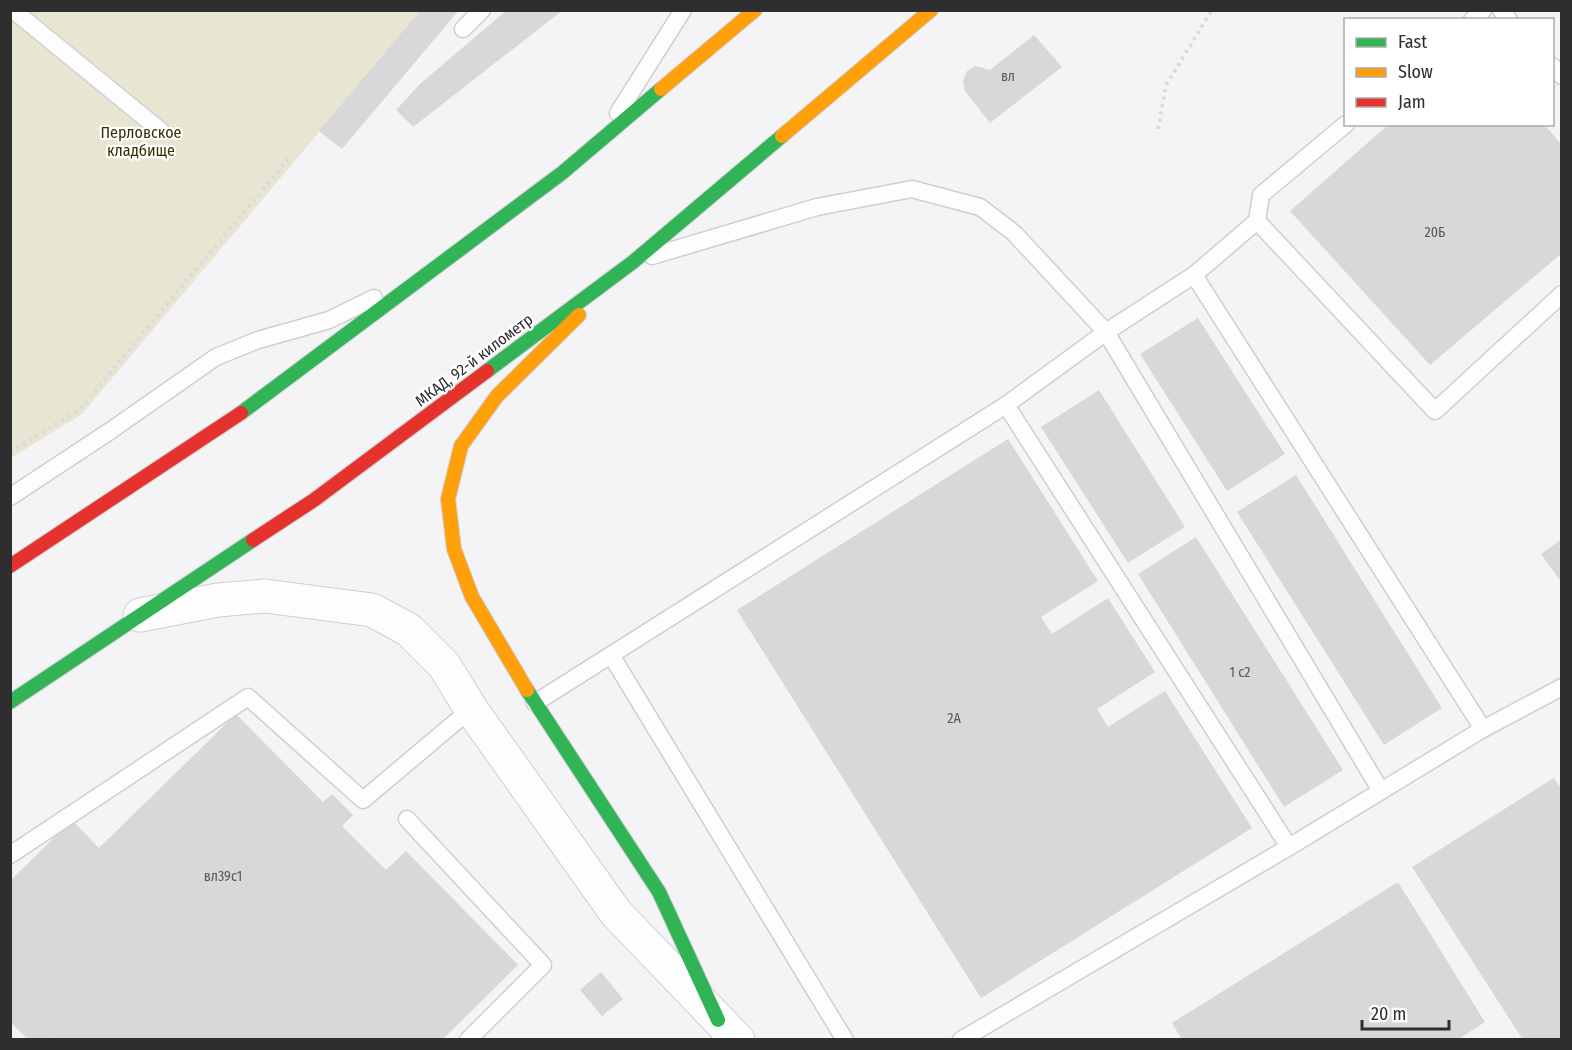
<svg xmlns="http://www.w3.org/2000/svg" width="1572" height="1050" viewBox="0 0 1572 1050" font-family="'Fira Sans Condensed',sans-serif">
<style>
.green{fill:#e8e5d2}
.building{fill:#d8d7d9}
.lines{fill:none;stroke-linecap:round;stroke-linejoin:round}
.lane-casing{stroke:#cfced1;stroke-width:19}
.street-casing{stroke:#cfced1;stroke-width:35}
.fast-casing{stroke:#cfced1;stroke-width:16}
.slow-casing{stroke:#cfced1;stroke-width:16}
.jam-casing{stroke:#cfced1;stroke-width:16}
.path{stroke:#dadadc;stroke-width:4;stroke-dasharray:3 4.5;stroke-linecap:butt}
.lane{stroke:#fdfdfe;stroke-width:16}
.street{stroke:#fdfdfe;stroke-width:33}
.fast{stroke:#30b455;stroke-width:14}
.slow{stroke:#ff9f0a;stroke-width:14}
.jam{stroke:#e5322d;stroke-width:14}
.labels{text-anchor:middle;dominant-baseline:central;stroke-width:4.5;stroke-linejoin:round;paint-order:stroke}
.number-label{font-size:14px;fill:#58585a}
.park-label{font-size:16px;fill:#372f00;stroke:#fff}
.street-label{font-size:16px;fill:#2e2e2f;stroke:#fff}
</style>
<rect width="100%" height="100%" fill="#f4f3f6"/>
<path class="green" d="M 11,11 L 421,11 L 82,414 L 11,458 Z"/>
<g class="building">
<path d="M 421,10 L 459,10 L 342,149 L 319,131 Z"/>
<path d="M 507,10 L 563,10 L 413,127 L 396,110 L 421,83 Z"/>
<path d="M 1034,35 L 1062,67 L 990,123 L 965,91 L 963,81 L 967,71 L 976,66 L 990,70 Z"/>
<path d="M 1389,124 L 1544,124 L 1562,145 L 1562,253 L 1430,365 L 1290,211 Z"/>
<path d="M 1198,318 L 1285,454 L 1227,491 L 1140,354 Z"/>
<path d="M 1099,390 L 1185,527 L 1128,563 L 1041,427 Z"/>
<path d="M 1008,439 L 1098,581 L 1041,617 L 1052,634 L 1108,598 L 1155,672 L 1097,709 L 1108,727 L 1165,691 L 1252,828 L 981,998 L 737,610 Z"/>
<path d="M 1296,475 L 1442,708 L 1384,745 L 1237,512 Z"/>
<path d="M 1196,537 L 1343,770 L 1284,807 L 1138,574 Z"/>
<path d="M 1562,539 L 1562,583 L 1541,554 Z"/>
<path d="M 236,714 L 323,802 L 332,794 L 353,815 L 342,826 L 386,870 L 406,851 L 518,965 L 442,1040 L 54,1040 L 51,1037 L 49,1040 L 28,1040 L 10,1021 L 10,881 L 72,820 L 99,848 Z"/>
<path d="M 1554,778 L 1562,790 L 1562,1040 L 1523,1040 L 1412,867 Z"/>
<path d="M 1398,882 L 1485,1022 L 1457,1040 L 1182,1040 L 1172,1023 Z"/>
<path d="M 601,972 L 623,999 L 602,1016 L 580,990 Z"/>
</g>
<g class="lines">
<defs>
<g id="lane">
<path d="M 13,10 L 161,131"/>
<path d="M 1501,10 L 1509,20"/>
<path d="M 1472,20 L 1483,10"/>
<path d="M 463,29 L 482,10"/>
<path d="M 1552,66 L 1562,76"/>
<path d="M 618,113 L 683,10"/>
<path d="M 1257,221 L 1261,195 L 1346,124"/>
<path d="M 652,256 L 817,207 L 912,189 L 980,207 L 1014,233 L 1106,332 L 1381,791"/>
<path d="M 1194,275 L 1483,729"/>
<path d="M 1006,405 L 1289,847"/>
<path d="M 10,497 L 110,431 L 216,357 L 258,340 L 329,320 L 374,298"/>
<path d="M 611,655 L 845,1040"/>
<path d="M 535,703 L 1006,405 L 1106,332 L 1194,275 L 1257,221 L 1435,411 L 1562,294"/>
<path d="M 407,819 L 543,965 L 468,1040"/>
<path d="M 10,855 L 248,697 L 363,800 L 471,709"/>
<path d="M 961,1040 L 1289,847 L 1483,729 L 1562,687"/>
</g>
<path id="street" d="M 140,615 L 218,600 L 265,596 L 372,610 L 409,630 L 444,665 L 471,709 L 616,913 L 738,1040"/>
<g id="fast">
<path d="M 487,371 L 633,262 L 782,136"/>
<path d="M 241,413 L 562,173 L 661,89"/>
<path d="M 527,690 L 659,892 L 718,1020"/>
<path d="M 10,702 L 253,540"/>
</g>
<g id="slow">
<path d="M 661,89 L 755,10"/>
<path d="M 782,136 L 931,10"/>
<path d="M 527,690 L 472,597 L 454,549 L 448,499 L 461,446 L 497,396 L 579,315"/>
</g>
<g id="jam">
<path d="M 253,540 L 314,500 L 487,371"/>
<path d="M 10,566 L 241,413"/>
</g>
</defs>
<use href="#lane" class="lane-casing"/>
<use href="#street" class="street-casing"/>
<use href="#fast" class="fast-casing"/>
<use href="#slow" class="slow-casing"/>
<use href="#jam" class="jam-casing"/>
<g class="path">
<path d="M 1158,129 L 1166,85 L 1212,10"/>
<path d="M 10,452 L 79,410 L 289,158"/>
</g>
<use href="#lane" class="lane"/>
<use href="#street" class="street"/>
<use href="#fast" class="fast"/>
<use href="#slow" class="slow"/>
<use href="#jam" class="jam"/>
</g>
<g class="labels">
<g class="number-label">
<text x="1008" y="76">вл</text>
<text x="1435" y="232">20Б</text>
<text x="1240" y="672">1 с2</text>
<text x="954" y="718">2А</text>
<text x="223" y="876">вл39с1</text>
</g>
<g class="park-label">
<text x="141" y="132">Перловское<tspan x="141" dy="18">кладбище</tspan></text>
</g>
<g class="street-label">
<text transform="translate(474 360) rotate(-37)">МКАД, 92-й километр</text>
</g>
</g>
<rect width="1572" height="1050" fill="none" stroke="#2e2e2f" stroke-width="24"/>
<rect x="1344" y="18" width="210" height="108" fill="#ffffff" stroke="#ababac" stroke-width="1.5"/>
<rect x="1356" y="38" width="30" height="9" fill="#30b455" stroke="#ababac" stroke-width="1.5"/>
<text x="1398" y="48" font-size="18" fill="#2e2e2f">Fast</text>
<rect x="1356" y="68" width="30" height="9" fill="#ff9f0a" stroke="#ababac" stroke-width="1.5"/>
<text x="1398" y="78" font-size="18" fill="#2e2e2f">Slow</text>
<rect x="1356" y="98" width="30" height="9" fill="#e5322d" stroke="#ababac" stroke-width="1.5"/>
<text x="1398" y="108" font-size="18" fill="#2e2e2f">Jam</text>
<path d="M1362 1020v9h87v-9" fill="none" stroke="#2e2e2f" stroke-width="3"/>
<text x="1371" y="1020" font-size="18" fill="#2e2e2f" stroke="#ffffff" stroke-width="4.5" paint-order="stroke">20 m</text>
</svg>
